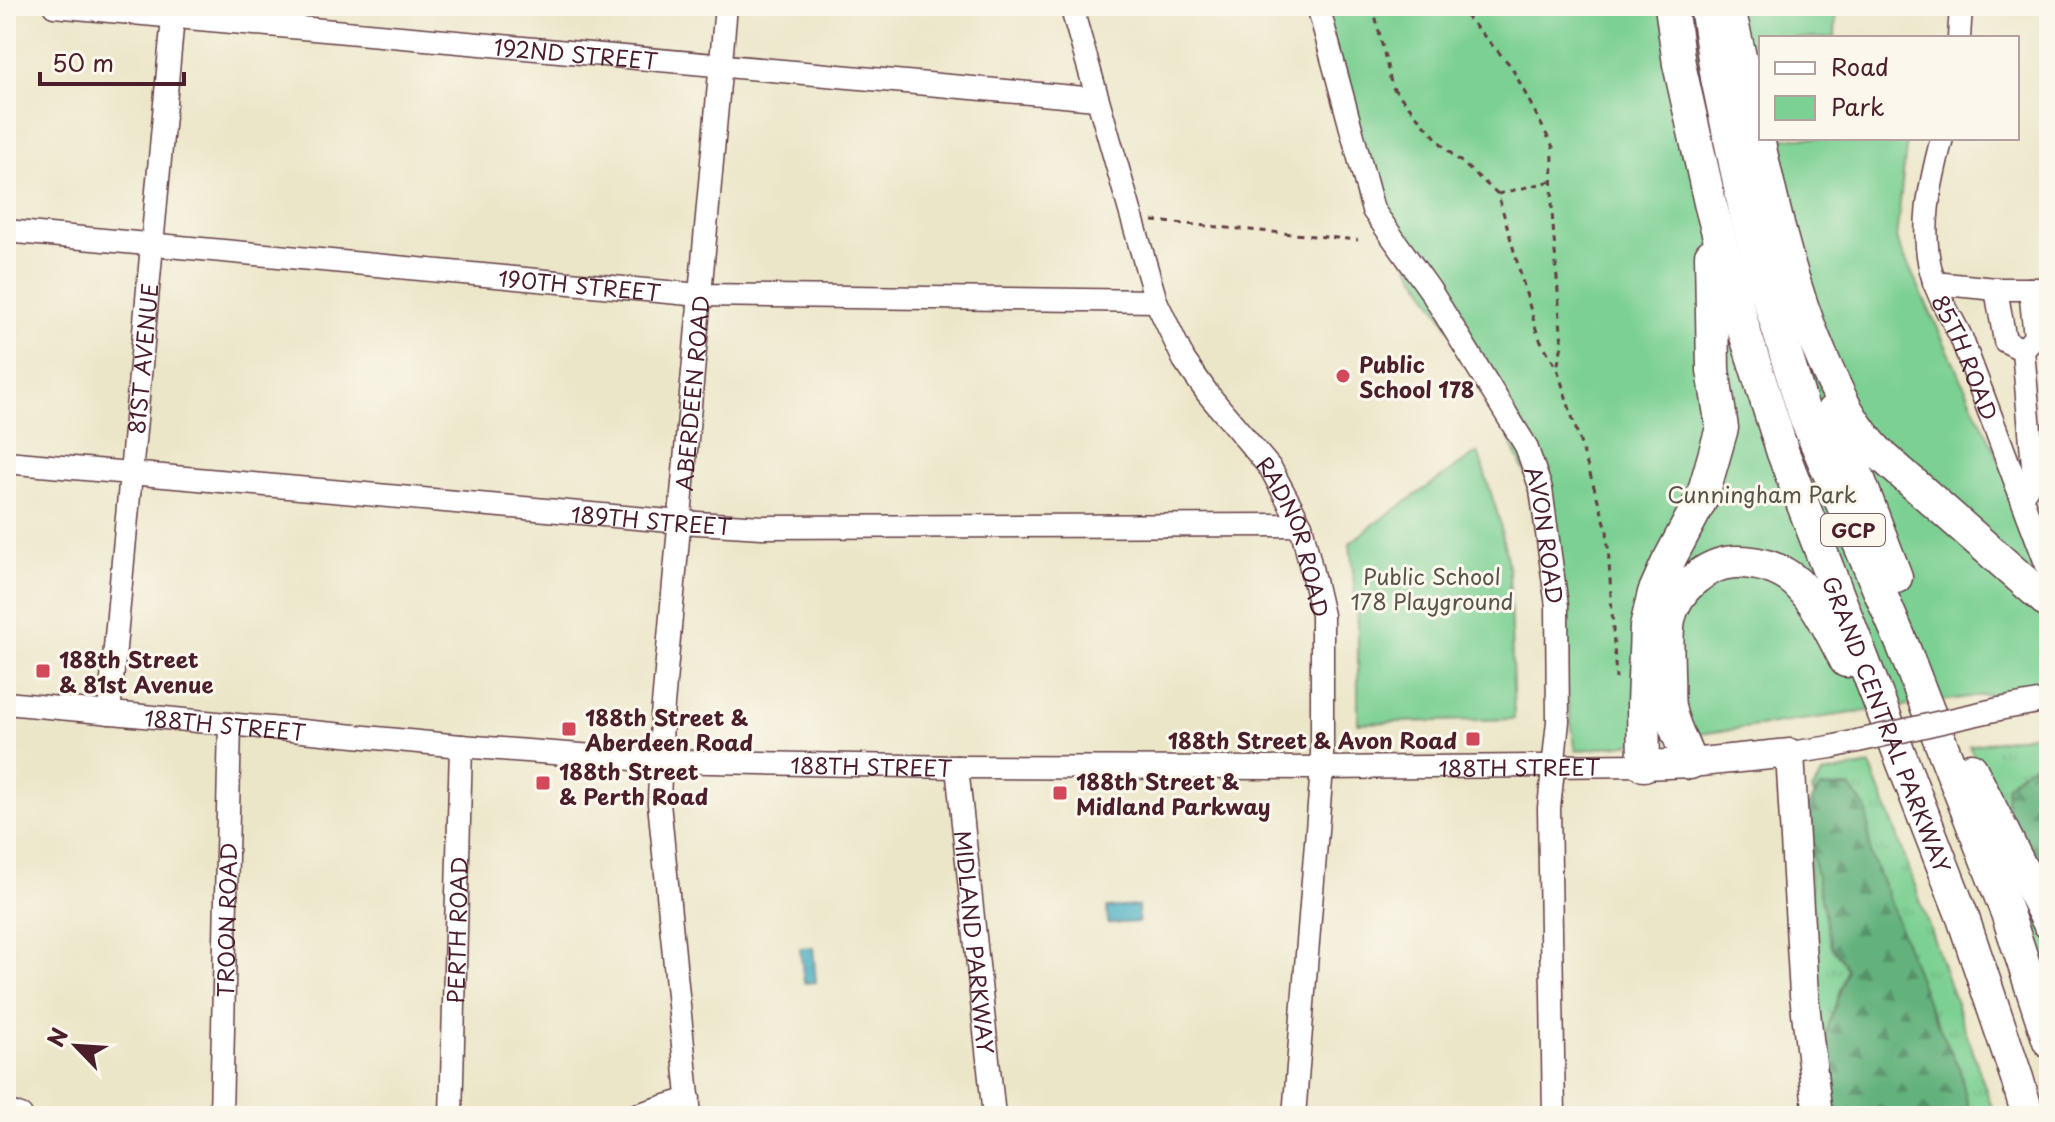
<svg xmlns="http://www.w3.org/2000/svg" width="2055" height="1122" viewBox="0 0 2055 1122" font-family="'Playpen Sans',sans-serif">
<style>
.grass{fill:url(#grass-tufts);stroke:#62785f;stroke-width:2}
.forest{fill:url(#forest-firs);stroke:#576854;stroke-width:2}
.green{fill:#7bd093;stroke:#62785f;stroke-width:2}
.water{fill:#3eaabe;stroke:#446474;stroke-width:2}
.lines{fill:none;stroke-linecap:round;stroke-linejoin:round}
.minor-casing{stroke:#623d43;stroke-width:25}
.major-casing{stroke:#623d43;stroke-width:31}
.highway-casing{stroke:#623d43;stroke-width:35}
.path{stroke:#623d43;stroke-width:3;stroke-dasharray:6 6;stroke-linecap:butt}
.minor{stroke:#fff;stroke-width:22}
.major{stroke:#fff;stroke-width:28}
.highway{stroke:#fff;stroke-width:32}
.minor-bridge-casing{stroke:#623d43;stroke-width:25;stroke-linecap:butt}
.minor-bridge{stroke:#fff;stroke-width:22}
.poi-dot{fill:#d1495b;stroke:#fbf7ec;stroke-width:3}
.labels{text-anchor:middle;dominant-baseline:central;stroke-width:6;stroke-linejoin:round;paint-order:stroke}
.shield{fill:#fbf7ec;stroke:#7f6065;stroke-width:2}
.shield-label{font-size:20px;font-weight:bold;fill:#4a1f2b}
.street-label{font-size:22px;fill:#4a1f2b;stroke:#fbf7ec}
.poi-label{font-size:22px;font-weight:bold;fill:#4a1f2b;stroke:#fbf7ec;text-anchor:start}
.park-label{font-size:22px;fill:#59544a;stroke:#fbf7ec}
</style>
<defs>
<pattern id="grass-tufts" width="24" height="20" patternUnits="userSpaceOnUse" patternTransform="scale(2)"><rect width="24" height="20" fill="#7bd093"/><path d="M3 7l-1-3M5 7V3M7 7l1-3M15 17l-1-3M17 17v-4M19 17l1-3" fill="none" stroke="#6cb27f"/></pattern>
<pattern id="forest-firs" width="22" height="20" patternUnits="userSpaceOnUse" patternTransform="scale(2)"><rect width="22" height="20" fill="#64b27d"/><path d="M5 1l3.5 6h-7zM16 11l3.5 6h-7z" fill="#549067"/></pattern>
</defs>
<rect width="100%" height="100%" fill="#fbf7ec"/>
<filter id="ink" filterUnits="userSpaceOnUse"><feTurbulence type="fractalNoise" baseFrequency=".0125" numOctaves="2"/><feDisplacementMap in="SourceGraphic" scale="16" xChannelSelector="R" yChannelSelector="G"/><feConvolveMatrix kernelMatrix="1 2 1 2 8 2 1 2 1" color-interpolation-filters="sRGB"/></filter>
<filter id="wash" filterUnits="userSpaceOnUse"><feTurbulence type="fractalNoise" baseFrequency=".006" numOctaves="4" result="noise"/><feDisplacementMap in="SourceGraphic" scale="32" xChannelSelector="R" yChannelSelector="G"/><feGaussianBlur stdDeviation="1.8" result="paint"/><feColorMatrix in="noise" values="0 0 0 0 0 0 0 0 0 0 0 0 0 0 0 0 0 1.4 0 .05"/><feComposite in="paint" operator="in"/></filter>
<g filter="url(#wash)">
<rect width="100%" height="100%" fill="#ece6c9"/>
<g class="grass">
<path d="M 2049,732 L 2049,901 L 1969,746 Z"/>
<path d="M 1870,765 L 1898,837 L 1995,1116 L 1828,1116 L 1805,807 L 1816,802 L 1812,790 L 1823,774 Z"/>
<path d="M 1975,788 L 2049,933 L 2049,993 Z"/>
</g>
<g class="forest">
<path d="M 2039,761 L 2049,767 L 2049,865 L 2027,851 L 2007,815 L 2006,786 L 2021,772 Z"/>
<path d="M 1850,787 L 1867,810 L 1870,853 L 1891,904 L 1928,1004 L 1960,1070 L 1970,1116 L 1830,1116 L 1824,1039 L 1847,970 L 1841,958 L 1831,947 L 1810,844 L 1805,811 L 1820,788 Z"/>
</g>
<g class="green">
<path d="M 1323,6 L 1836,6 L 1835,38 L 1761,38 L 1761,138 L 1907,138 L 1896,239 L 2049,567 L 2049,686 L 1576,751 L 1528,479 L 1480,375 L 1369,203 Z"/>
<path d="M 1478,452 L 1499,519 L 1509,570 L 1514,719 L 1358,723 L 1358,624 L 1350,543 L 1377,522 Z"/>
</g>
<g class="water">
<path d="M 1138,906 L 1139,922 L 1108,924 L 1107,908 Z"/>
<path d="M 813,947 L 816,982 L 804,983 L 800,948 Z"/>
</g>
</g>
<g filter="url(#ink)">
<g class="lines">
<defs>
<g id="minor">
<path id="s1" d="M 54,6 L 1096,99"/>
<path id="s2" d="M 1071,6 L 1156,301 L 1184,360 L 1208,394 L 1271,469 L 1301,525 L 1322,615 L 1322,768 L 1294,1116"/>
<path id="s3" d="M 1318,6 L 1373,210 L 1430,290 L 1526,446 L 1541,489 L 1557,606 L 1558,721 L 1549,808 L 1554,1116"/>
<path d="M 1959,38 L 1961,6"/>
<path id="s4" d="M 1942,138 C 1930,184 1918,234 1934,281 C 1940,301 1952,318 1961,337 L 2049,571"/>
<path id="s5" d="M 6,231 L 700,295 L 1156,301"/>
<path d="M 1934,283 L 1996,289 L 2049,289"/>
<path d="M 1996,289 L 2005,341 L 2023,350"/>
<path id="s6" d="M 6,462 L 681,522 L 762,527 L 1301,525"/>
<path d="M 2021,496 L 2034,477 L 2023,350 L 2035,337 L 2030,289"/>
<path id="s7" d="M 6,703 L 461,746 L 660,761 L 957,767 L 1322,768 L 1644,765"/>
<path d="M 1999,709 L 2049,700"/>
<path id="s8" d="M 109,713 L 174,6"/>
<path d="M 1790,753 L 1831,747"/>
<path id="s9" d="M 957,767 L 994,1116"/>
<path d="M 6,1111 L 21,1116"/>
<path id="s10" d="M 221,1116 L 230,724"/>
<path id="s11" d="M 451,1116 L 461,746"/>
<path d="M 633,1116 L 689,1099"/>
<path id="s12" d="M 690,1116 L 659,803 L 662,716 L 726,6"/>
</g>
<path id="major" d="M 1644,765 L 1690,763 L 1790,753 L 1804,995 L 1818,1116"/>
<g id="highway">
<path id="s13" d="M 1671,6 L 1679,64 L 1710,203 L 1744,330 L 1783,453 L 1963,918 L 2017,1078 L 2028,1116"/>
<path d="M 1706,6 L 1717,78 L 1746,215 L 1764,284 L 1806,419 L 1903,646 L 2007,913 L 2049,1041"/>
<path d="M 1728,6 C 1758,124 1774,248 1823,360 C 1840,398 1851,424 1880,454 L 2049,603"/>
<path d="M 1833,411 L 1896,577"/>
<path d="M 1690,763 C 1684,746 1674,729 1670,711 C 1667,700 1669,686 1668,674 C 1668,656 1666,637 1669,619 C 1676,589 1705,564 1734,562 C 1756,561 1781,568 1797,583 C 1819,604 1832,635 1846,661"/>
<path d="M 1644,765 L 1643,704 L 1646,627 L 1654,593 L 1667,564 L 1702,498 L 1722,428 L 1713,370 L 1711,255"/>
<path d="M 1971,769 L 2049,923"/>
</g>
</defs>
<use href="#minor" class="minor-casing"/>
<use href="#major" class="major-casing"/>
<use href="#highway" class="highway-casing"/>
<g class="path">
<path d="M 1373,6 L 1392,87 L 1445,148 L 1498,194 L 1538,336 L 1557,368"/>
<path d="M 1457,6 L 1511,66 L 1553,147 L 1552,212 L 1562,345 L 1557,368 L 1607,529 L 1616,679"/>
<path d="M 1498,194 L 1552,181"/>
<path d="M 1153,221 L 1358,240"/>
</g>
<use href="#minor" class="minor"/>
<use href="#major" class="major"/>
<use href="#highway" class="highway"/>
<defs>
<path id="minor-bridge" d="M 1831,747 L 1999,709"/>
</defs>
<use href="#minor-bridge" class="minor-bridge-casing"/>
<use href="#minor-bridge" class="minor-bridge"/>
</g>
</g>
<g class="poi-dot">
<circle cx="1343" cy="376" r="8"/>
<rect x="35" y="663" width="16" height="16" rx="4"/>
<rect x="561" y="721" width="16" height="16" rx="4"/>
<rect x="1465" y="731" width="16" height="16" rx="4"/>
<rect x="535" y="775" width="16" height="16" rx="4"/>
<rect x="1052" y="785" width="16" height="16" rx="4"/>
</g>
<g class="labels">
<rect class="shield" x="1821" y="514" width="64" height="32" rx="6"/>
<g class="shield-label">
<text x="1853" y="530">GCP</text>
</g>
<g class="street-label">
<text stroke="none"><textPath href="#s1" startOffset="524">192ND STREET</textPath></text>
<text stroke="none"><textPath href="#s5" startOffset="576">190TH STREET</textPath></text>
<text stroke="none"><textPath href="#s4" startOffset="228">85TH ROAD</textPath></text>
<text stroke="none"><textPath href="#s8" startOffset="356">81ST AVENUE</textPath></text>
<text stroke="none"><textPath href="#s12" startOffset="726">ABERDEEN ROAD</textPath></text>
<text stroke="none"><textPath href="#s6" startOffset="648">189TH STREET</textPath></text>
<text stroke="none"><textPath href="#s3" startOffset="584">AVON ROAD</textPath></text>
<text stroke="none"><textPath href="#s2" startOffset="584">RADNOR ROAD</textPath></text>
<text stroke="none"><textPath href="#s7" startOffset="220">188TH STREET</textPath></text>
<text stroke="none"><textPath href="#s13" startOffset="752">GRAND CENTRAL PARKWAY</textPath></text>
<text stroke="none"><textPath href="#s7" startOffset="868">188TH STREET</textPath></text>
<text stroke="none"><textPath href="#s7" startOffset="1516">188TH STREET</textPath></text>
<text stroke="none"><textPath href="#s10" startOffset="196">TROON ROAD</textPath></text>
<text stroke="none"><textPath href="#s11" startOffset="186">PERTH ROAD</textPath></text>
<text stroke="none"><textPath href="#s9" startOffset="176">MIDLAND PARKWAY</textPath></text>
</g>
<g class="poi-label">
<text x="1359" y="363">Public<tspan x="1359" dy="25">School 178</tspan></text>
<text x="59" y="658">188th Street<tspan x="59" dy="25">&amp; 81st Avenue</tspan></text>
<text x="585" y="716">188th Street &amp;<tspan x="585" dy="25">Aberdeen Road</tspan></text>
<text x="1457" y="739" text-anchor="end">188th Street &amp; Avon Road</text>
<text x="559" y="770">188th Street<tspan x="559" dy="25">&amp; Perth Road</tspan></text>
<text x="1076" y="780">188th Street &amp;<tspan x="1076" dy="25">Midland Parkway</tspan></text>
</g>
<g class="park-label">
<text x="1762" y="493">Cunningham Park</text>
<text x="1432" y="575">Public School<tspan x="1432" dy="25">178 Playground</tspan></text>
</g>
</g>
<rect width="2055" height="1122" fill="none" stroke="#fbf7ec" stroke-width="32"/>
<rect x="1759" y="36" width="260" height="104" fill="#fbf7ec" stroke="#b4a19f" stroke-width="2"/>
<rect x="1775" y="62" width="40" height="12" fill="#ffffff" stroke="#b4a19f" stroke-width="2"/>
<text x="1831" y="76" font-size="24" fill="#4a1f2b">Road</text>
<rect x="1775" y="96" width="40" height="24" fill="#7bd093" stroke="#b4a19f" stroke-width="2"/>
<text x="1831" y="116" font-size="24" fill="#4a1f2b">Park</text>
<g transform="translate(76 1046) rotate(295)" stroke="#fbf7ec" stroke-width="6" paint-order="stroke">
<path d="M0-6L14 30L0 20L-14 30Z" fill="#4a1f2b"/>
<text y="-12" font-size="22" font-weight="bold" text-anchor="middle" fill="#4a1f2b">N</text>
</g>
<path d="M40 72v12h144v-12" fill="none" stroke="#4a1f2b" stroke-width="4"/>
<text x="52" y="72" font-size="24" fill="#4a1f2b" stroke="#fbf7ec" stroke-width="6" paint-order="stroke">50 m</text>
</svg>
